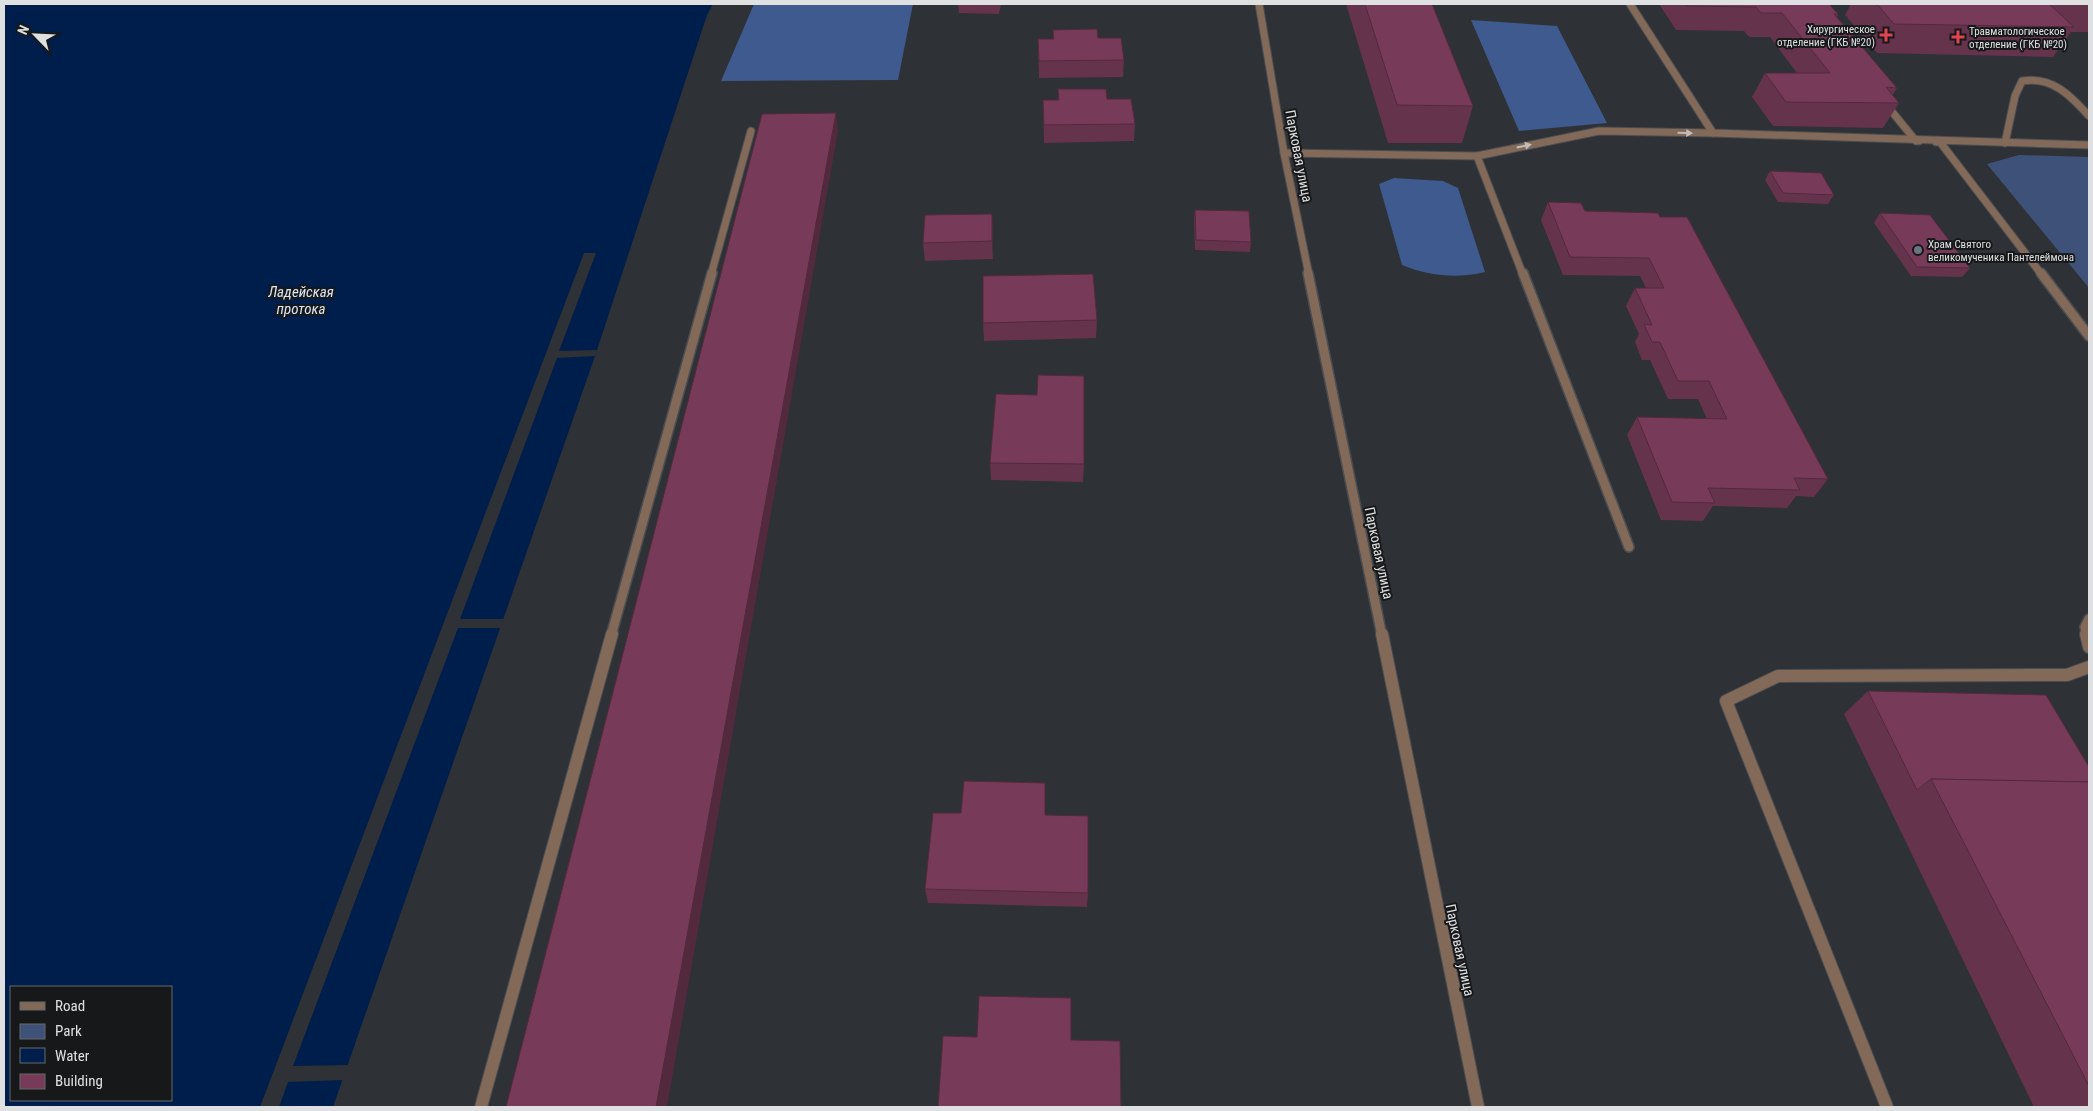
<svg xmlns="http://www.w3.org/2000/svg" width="2093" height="1111" viewBox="0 0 2093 1111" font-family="'Roboto Condensed',sans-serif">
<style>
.green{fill:#3e5279}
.forest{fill:#3e5a8e}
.water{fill:#001e4b;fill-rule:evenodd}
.pier{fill:#2e3135}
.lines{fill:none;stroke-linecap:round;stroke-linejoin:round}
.lane-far2-casing{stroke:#4a4d51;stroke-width:9}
.lane-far1-casing{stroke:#4a4d51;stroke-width:12}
.lane-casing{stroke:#4a4d51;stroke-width:14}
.street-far2-casing{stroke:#4a4d51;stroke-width:9}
.street-far1-casing{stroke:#4a4d51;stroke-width:12}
.street-casing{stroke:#4a4d51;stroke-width:14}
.lane-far2{stroke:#826958;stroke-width:7}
.lane-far1{stroke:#826958;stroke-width:9}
.lane{stroke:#826958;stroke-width:12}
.street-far2{stroke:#826958;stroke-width:7}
.street-far1{stroke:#826958;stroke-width:9}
.street{stroke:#826958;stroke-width:12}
.wall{fill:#66334d}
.shaded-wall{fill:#53293e}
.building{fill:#773b59;stroke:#53293e}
.oneway{fill:#c2bcb9}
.health-dot{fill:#e0444e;stroke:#17181a;stroke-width:2}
.worship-dot{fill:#6b7280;stroke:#17181a;stroke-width:2}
.labels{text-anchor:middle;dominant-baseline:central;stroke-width:4;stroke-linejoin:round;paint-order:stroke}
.far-poi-label{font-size:11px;fill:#dee0e2;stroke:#17181a;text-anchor:start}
.street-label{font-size:14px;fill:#dee0e2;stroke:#17181a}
.water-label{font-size:15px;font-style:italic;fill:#dbe5f5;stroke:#17181a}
</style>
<rect width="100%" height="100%" fill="#2e3135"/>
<path class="green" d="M 2019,155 L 2089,157 L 2089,288 L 1987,164 Z"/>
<g class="forest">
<path d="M 754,4 L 913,4 L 898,80 L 721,81 Z"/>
<path d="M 1471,20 L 1557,26 L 1607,123 L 1519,131 Z"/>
<path d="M 1394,178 L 1443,181 L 1458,188 L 1485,272 C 1457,279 1429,276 1402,265 L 1379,184 Z"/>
</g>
<path class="water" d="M 4,4 L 713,4 L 707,15 L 595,356 L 333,1107 L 4,1107 ZM 11,987 L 171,987 L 171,1100 L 11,1100 Z"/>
<path class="pier" d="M 584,253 L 596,253 L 559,351 L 597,350 L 595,356 L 557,358 L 460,619 L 504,619 L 501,628 L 458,628 L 293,1066 L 349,1065 L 343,1080 L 288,1082 L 279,1107 L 260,1107 Z"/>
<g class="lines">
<defs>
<g id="lane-far2">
<path d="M 1630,4 L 1713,133 L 2089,145"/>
<path d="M 1884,102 L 1916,141 L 1919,141"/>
<path d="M 1936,142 L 1940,142 L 2042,275"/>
<path d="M 2005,143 L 2015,96 L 2022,81 C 2052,76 2070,95 2089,116"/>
<path d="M 1284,153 L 1477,156 L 1599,131 L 1713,133"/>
<path d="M 1477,156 L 1523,275"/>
<path d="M 711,275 L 751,131"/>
</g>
<g id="lane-far1">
<path d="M 1523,273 L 1629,547"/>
<path d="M 2041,273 L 2089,336"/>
<path d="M 611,636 L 712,273"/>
<path d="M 2087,636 L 2085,627 L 2089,619"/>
</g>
<g id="lane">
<path d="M 2086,634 L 2089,647"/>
<path d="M 481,1107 L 612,634"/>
<path d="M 1887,1107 L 1726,701 L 1778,676 L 2067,675 L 2089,667"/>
</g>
<path id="street-far2" d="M 1259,4 L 1284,153 L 1309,275"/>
<path id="street-far1" d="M 1308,273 L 1382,636"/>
<path id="street" d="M 1382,634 L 1478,1107"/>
</defs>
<use href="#lane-far2" class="lane-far2-casing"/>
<use href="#lane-far1" class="lane-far1-casing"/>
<use href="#lane" class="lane-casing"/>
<use href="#street-far2" class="street-far2-casing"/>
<use href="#street-far1" class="street-far1-casing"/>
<use href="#street" class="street-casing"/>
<use href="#lane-far2" class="lane-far2"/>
<use href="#lane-far1" class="lane-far1"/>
<use href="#lane" class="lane"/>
<use href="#street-far2" class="street-far2"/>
<use href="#street-far1" class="street-far1"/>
<use href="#street" class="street"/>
</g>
<g class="wall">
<path d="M 958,4 L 1001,4 L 999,14 L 959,13 Z"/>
<path d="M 1346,4 L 1432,4 L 1473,106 L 1462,143 L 1388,143 Z"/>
<path d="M 1659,4 L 1829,4 L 1838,14 L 1837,17 L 1897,88 L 1892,96 L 1899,103 L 1883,128 L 1773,126 L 1752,97 L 1765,73 L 1797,73 L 1770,37 L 1749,37 L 1744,31 L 1676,30 Z"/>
<path d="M 1851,4 L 2089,4 L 2089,32 L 2071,32 L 2053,57 L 1877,53 L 1845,15 Z"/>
<path d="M 1053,30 L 1098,38 L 1124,60 L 1123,77 L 1039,78 L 1038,39 L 1053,39 Z"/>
<path d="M 1058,89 L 1107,99 L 1135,124 L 1134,141 L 1044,143 L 1043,100 L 1058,100 Z"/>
<path d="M 1770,171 L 1834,195 L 1828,204 L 1778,202 L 1765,180 Z"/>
<path d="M 1548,202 L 1585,211 L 1660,217 L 1828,479 L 1814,497 L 1796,496 L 1787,508 L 1713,506 L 1703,521 L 1661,520 L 1627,435 L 1637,417 L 1707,419 L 1698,399 L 1668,399 L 1650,360 L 1642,360 L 1635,342 L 1639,334 L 1626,306 L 1635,288 L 1646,288 L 1640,276 L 1563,275 L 1541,220 Z"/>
<path d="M 1195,210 L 1251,242 L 1250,252 L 1195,250 L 1194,219 Z"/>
<path d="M 1880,213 L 1970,268 L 1962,277 L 1911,276 L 1874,223 Z"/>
<path d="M 992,214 L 993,259 L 925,261 L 923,243 Z"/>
<path d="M 1097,320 L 1096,338 L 984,341 L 983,323 Z"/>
<path d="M 990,463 L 1084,464 L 1083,482 L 991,480 Z"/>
<path d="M 1868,691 L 2089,767 L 2089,1107 L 2034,1107 L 1844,714 Z"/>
<path d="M 1045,815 L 1088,893 L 1087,907 L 928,903 L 925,889 Z"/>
</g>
<g class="shaded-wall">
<path d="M 836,113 L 838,131 L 667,1107 L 656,1107 Z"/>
<path d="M 992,214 L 993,232 L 993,259 L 992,241 Z"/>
</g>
<g class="building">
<path d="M 1365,4 L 1432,4 L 1473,106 L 1397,105 Z"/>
<path d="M 1685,4 L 1829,4 L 1838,14 L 1834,14 L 1897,88 L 1886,87 L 1899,103 L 1786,102 L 1765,73 L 1830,73 L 1782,13 L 1761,13 L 1756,7 L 1687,6 Z"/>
<path d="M 1877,4 L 2049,4 L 2074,27 L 1894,24 Z"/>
<path d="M 1097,29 L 1098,38 L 1121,38 L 1124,60 L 1039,61 L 1038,39 L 1054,39 L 1053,30 Z"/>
<path d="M 1058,89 L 1106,89 L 1107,99 L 1131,99 L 1135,124 L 1044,125 L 1043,100 L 1059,100 Z"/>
<path d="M 836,113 L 656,1107 L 506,1107 L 762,114 Z"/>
<path d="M 1770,171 L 1821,173 L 1834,195 L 1783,193 Z"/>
<path d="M 1548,202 L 1581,203 L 1585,211 L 1658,213 L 1660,217 L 1687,217 L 1828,479 L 1794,478 L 1800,490 L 1708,488 L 1715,503 L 1672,502 L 1637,417 L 1727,419 L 1709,381 L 1678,381 L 1660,342 L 1652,342 L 1644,324 L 1652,325 L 1635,288 L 1664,288 L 1649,258 L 1570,257 Z"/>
<path d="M 1195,210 L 1249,211 L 1251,242 L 1196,240 Z"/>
<path d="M 1880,213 L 1930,215 L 1970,268 L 1917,267 Z"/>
<path d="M 992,214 L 992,241 L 923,243 L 925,215 Z"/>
<path d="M 1093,274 L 1097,320 L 983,323 L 983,276 Z"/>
<path d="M 1038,375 L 1084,376 L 1084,464 L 990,463 L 996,394 L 1037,395 Z"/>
<path d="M 1868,691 L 2046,695 L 2089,767 L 2089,782 L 1931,779 L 1917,790 Z"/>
<path d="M 1931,779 L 2089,782 L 2089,1086 Z"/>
<path d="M 964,781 L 1045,783 L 1045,815 L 1088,816 L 1088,893 L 925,889 L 933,813 L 961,813 Z"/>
<path d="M 979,996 L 1071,998 L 1071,1040 L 1120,1041 L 1121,1107 L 938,1107 L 943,1036 L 977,1037 Z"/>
</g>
<defs><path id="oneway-solid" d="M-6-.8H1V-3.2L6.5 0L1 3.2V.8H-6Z" transform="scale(1.25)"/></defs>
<g class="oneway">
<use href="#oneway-solid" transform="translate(1685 133) rotate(1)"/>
<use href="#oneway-solid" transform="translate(1524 146) rotate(-12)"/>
</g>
<g class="health-dot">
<path d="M1883.5 27.5h5v5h5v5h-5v5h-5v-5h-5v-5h5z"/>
<path d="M1955.5 29.5h5v5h5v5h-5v5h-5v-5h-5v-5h5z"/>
</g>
<circle class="worship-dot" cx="1918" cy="250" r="5"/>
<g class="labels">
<g class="far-poi-label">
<text x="1875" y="29" text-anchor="end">Хирургическое<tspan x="1875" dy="13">отделение (ГКБ №20)</tspan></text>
<text x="1969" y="31">Травматологическое<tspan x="1969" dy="13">отделение (ГКБ №20)</tspan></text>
<text x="1928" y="244">Храм Святого<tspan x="1928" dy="13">великомученика Пантелеймона</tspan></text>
</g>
<g class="street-label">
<text transform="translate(1299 156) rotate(79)">Парковая улица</text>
<text transform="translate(1379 553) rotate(78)">Парковая улица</text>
<text transform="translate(1460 950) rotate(78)">Парковая улица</text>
</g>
<g class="water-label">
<text x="301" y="292">Ладейская<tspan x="301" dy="17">протока</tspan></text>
</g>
</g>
<rect width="2093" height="1111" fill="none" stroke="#dee0e2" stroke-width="10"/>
<rect x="10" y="986" width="162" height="115" fill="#17181a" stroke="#67686a"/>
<rect x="20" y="1002" width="25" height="8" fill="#826958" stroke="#67686a"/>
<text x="55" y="1011" font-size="15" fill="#dee0e2">Road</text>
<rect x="20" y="1024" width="25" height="15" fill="#3e5279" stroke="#67686a"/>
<text x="55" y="1036" font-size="15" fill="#dee0e2">Park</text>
<rect x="20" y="1048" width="25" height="15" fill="#001e4b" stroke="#67686a"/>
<text x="55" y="1061" font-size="15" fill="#dee0e2">Water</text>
<rect x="20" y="1074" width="25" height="15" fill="#773b59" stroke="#67686a"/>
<text x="55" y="1086" font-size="15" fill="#dee0e2">Building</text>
<g transform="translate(35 35) rotate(294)" stroke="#17181a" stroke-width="4" paint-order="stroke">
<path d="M0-4L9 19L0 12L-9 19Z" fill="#dee0e2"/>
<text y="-8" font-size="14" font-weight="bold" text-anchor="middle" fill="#dee0e2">N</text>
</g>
</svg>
